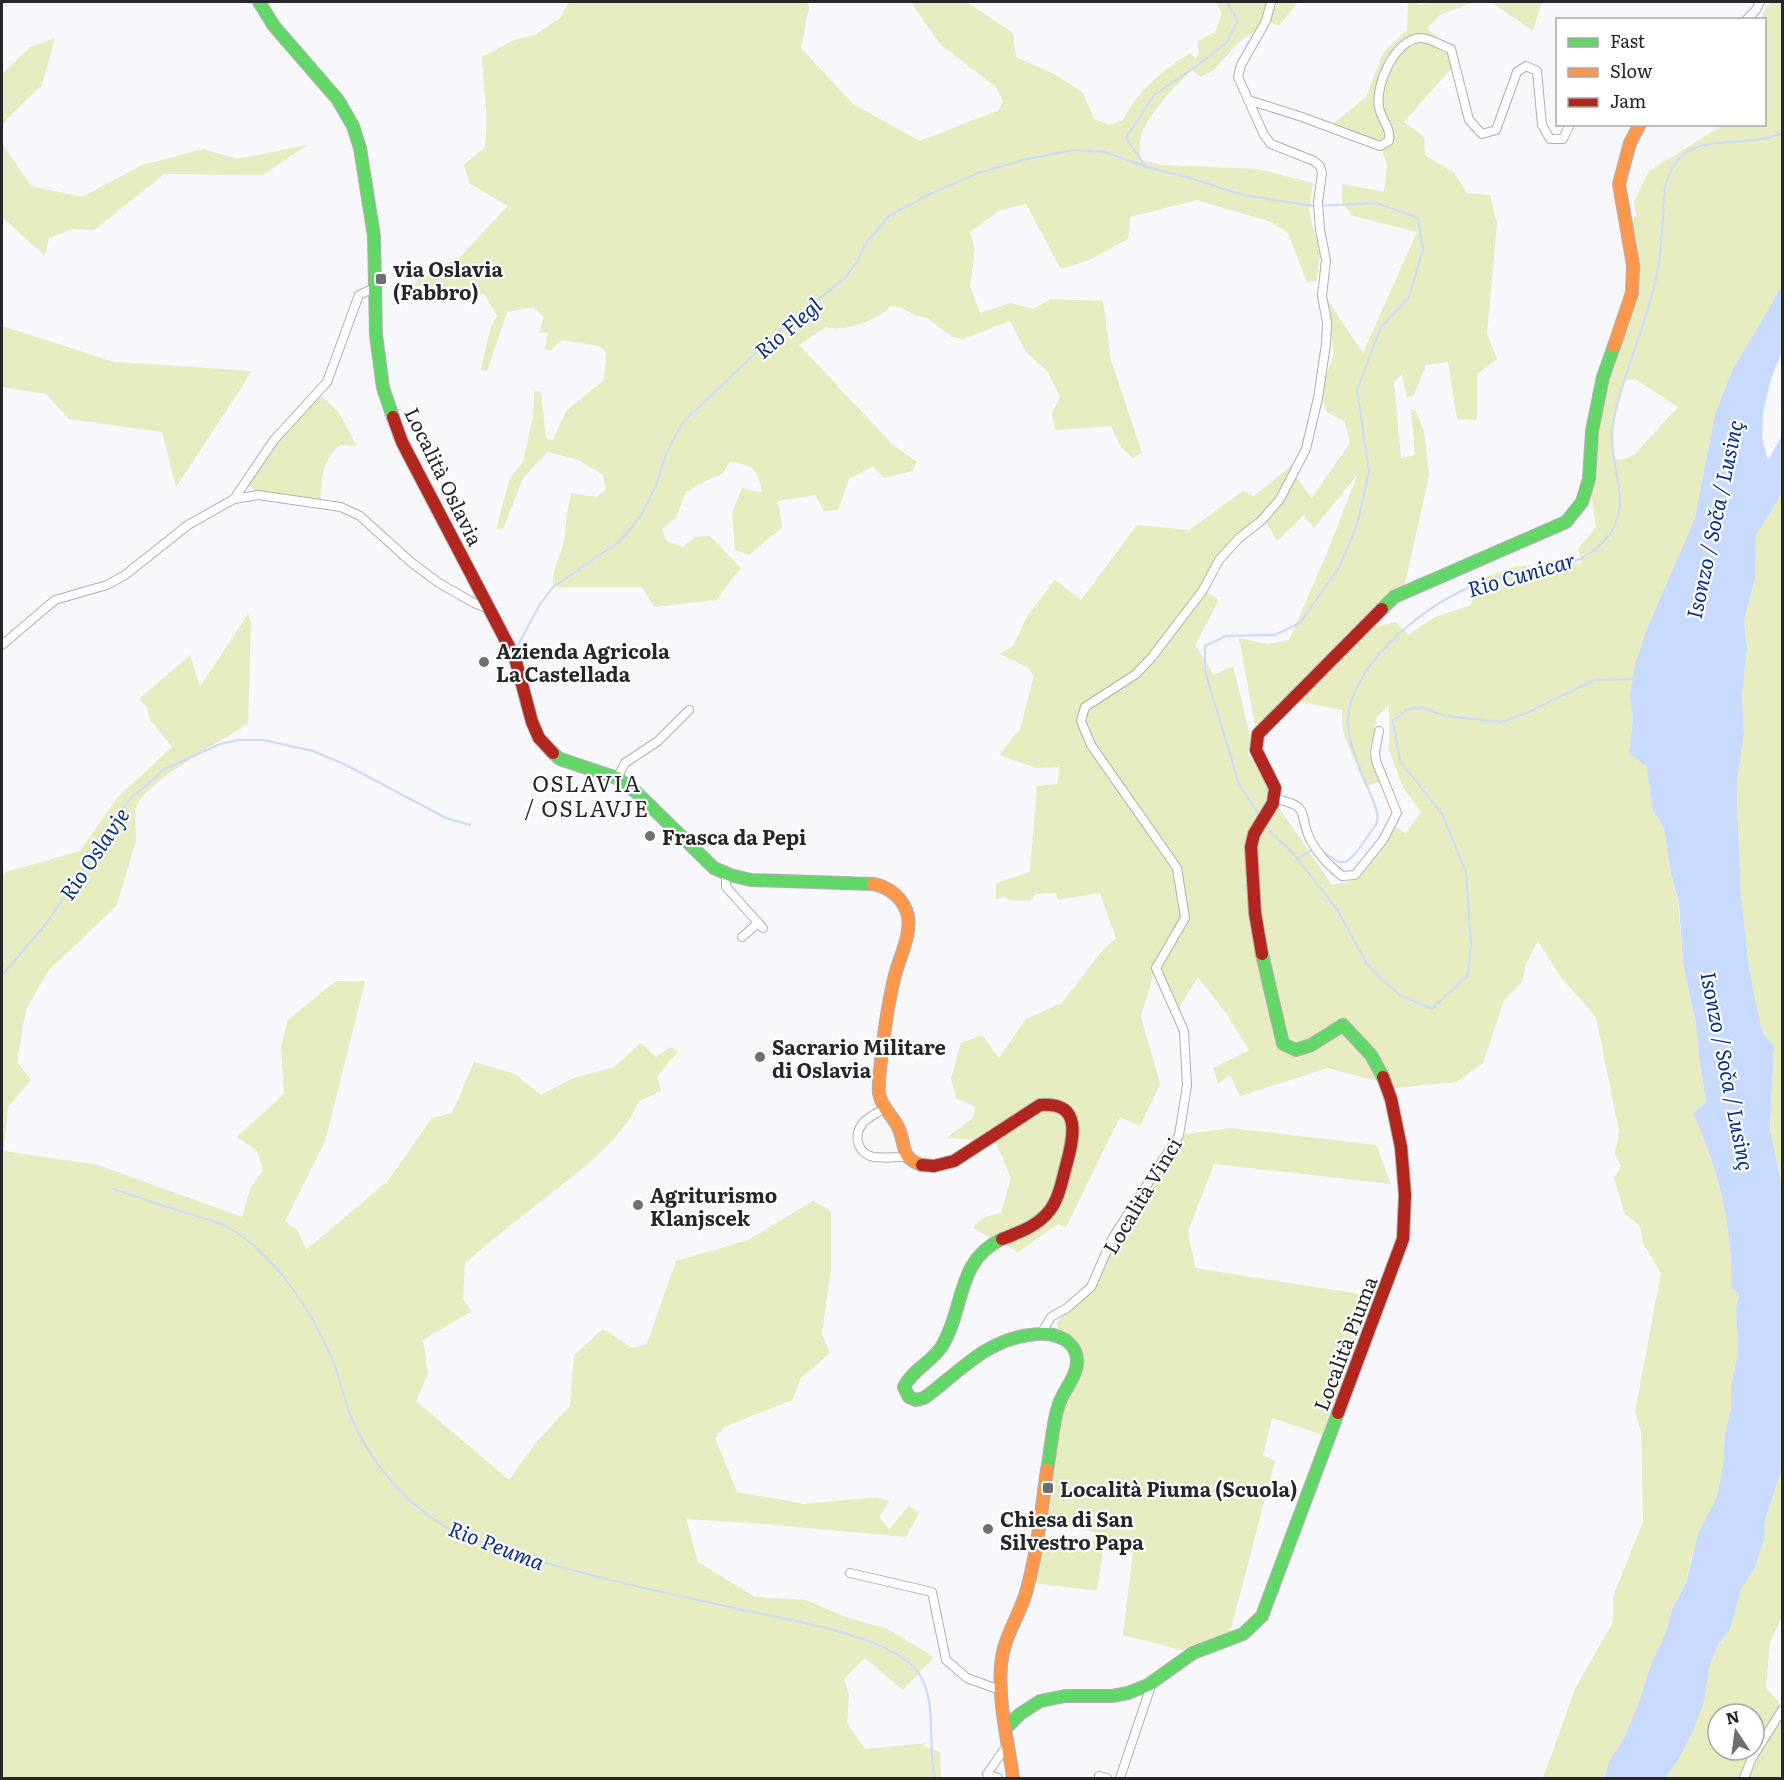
<svg xmlns="http://www.w3.org/2000/svg" width="1784" height="1780" viewBox="0 0 1784 1780" font-family="Literata,serif">
<style>
.green{fill:#e6ebc0;fill-rule:evenodd}
.water{fill:#c8dafd}
.lines{fill:none;stroke-linecap:round;stroke-linejoin:round}
.stream{stroke:#c8dafd;stroke-width:2}
.street-casing{stroke:#b0b0b4;stroke-width:10}
.fast-casing{stroke:#b0b0b4;stroke-width:14}
.slow-casing{stroke:#b0b0b4;stroke-width:14}
.jam-casing{stroke:#b0b0b4;stroke-width:14}
.street{stroke:#fefeff;stroke-width:8}
.fast{stroke:#63d668;stroke-width:12}
.slow{stroke:#ff974d;stroke-width:12}
.jam{stroke:#b3261e;stroke-width:12}
.poi-dot{fill:#6e6f73;stroke:#fff;stroke-width:2}
.labels{text-anchor:middle;dominant-baseline:central;stroke-width:4.5;stroke-linejoin:round;paint-order:stroke}
.poi-label{font-size:20px;font-weight:bold;fill:#252629;stroke:#fff;text-anchor:start}
.street-label{font-size:20px;fill:#252629;stroke:#fff}
.water-label{font-size:21px;font-style:italic;fill:#082f86;stroke:#fff}
.quarter-label{font-size:22px;letter-spacing:1.5px;fill:#252629;stroke:#fff}
</style>
<rect width="100%" height="100%" fill="#f7f7fc"/>
<g class="green">
<path d="M 569,2 L 807,2 L 809,7 L 801,48 L 853,104 L 920,141 C 947,131 971,120 998,111 L 1003,101 L 996,87 L 940,44 L 911,2 L 967,2 L 1013,33 L 1016,57 L 1056,75 L 1083,93 L 1094,119 L 1109,125 L 1123,120 C 1138,90 1162,71 1190,53 L 1196,59 L 1199,53 L 1197,42 L 1216,31 L 1222,12 L 1215,2 L 1268,2 L 1259,28 L 1237,44 L 1214,70 L 1201,77 L 1191,70 C 1174,89 1144,116 1140,141 C 1139,147 1141,154 1141,160 L 1162,165 L 1258,169 L 1313,183 L 1309,212 L 1320,253 L 1317,280 L 1307,282 L 1288,233 L 1271,222 L 1197,200 L 1130,217 L 1128,239 L 1089,260 L 1061,269 L 1026,204 L 1000,210 L 970,232 L 975,249 L 970,286 L 980,313 L 1011,303 L 1033,309 L 1051,299 L 1103,301 L 1111,360 L 1142,453 L 1133,458 L 1121,447 L 1111,426 L 1055,430 L 1052,413 L 1060,397 L 1048,372 L 1026,352 L 1010,321 L 963,339 L 952,337 L 927,318 L 916,316 L 902,308 L 891,306 C 880,319 843,333 826,327 L 799,345 L 893,445 L 917,462 L 912,471 L 884,478 L 873,466 L 849,479 L 838,510 L 824,511 L 815,495 L 778,501 L 782,527 L 749,555 L 735,550 L 732,513 L 742,488 L 762,493 C 759,470 753,464 730,462 L 722,474 L 709,479 L 686,492 L 676,517 L 662,529 L 666,541 L 683,547 L 695,537 L 710,536 L 741,568 L 716,600 L 654,607 L 642,587 L 553,587 C 551,570 561,557 564,541 C 566,525 567,510 571,493 L 596,497 L 606,490 L 603,475 L 578,460 L 548,452 L 523,478 L 503,529 L 496,529 L 510,478 L 523,462 L 533,417 L 534,391 L 541,392 L 546,439 L 553,440 L 566,411 L 604,380 L 606,352 L 599,346 L 562,340 L 550,351 L 545,349 L 548,333 L 539,333 L 544,317 L 533,307 L 507,312 L 487,371 L 481,370 L 490,329 L 497,316 L 484,294 L 413,285 L 422,275 L 459,258 L 508,206 L 470,184 L 464,165 L 485,147 L 487,124 L 482,57 L 514,40 L 535,35 L 560,18 Z"/>
<path d="M 1271,2 L 1298,2 L 1279,26 L 1266,21 Z"/>
<path d="M 1408,2 L 1418,2 L 1419,5 L 1431,2 L 1474,2 L 1440,15 L 1427,28 L 1451,49 L 1456,63 L 1404,122 L 1424,137 L 1425,155 L 1454,173 L 1467,193 L 1490,195 L 1497,224 L 1487,334 L 1497,359 L 1477,374 L 1477,420 L 1457,419 L 1448,362 L 1426,365 L 1414,395 L 1407,398 L 1402,374 L 1394,382 L 1401,458 L 1415,455 L 1411,409 L 1416,411 L 1424,431 L 1429,476 L 1404,588 L 1256,730 L 1239,638 L 1267,644 L 1289,640 L 1327,553 L 1358,474 L 1314,528 L 1304,515 L 1277,541 L 1263,517 L 1235,535 L 1216,559 L 1191,602 L 1203,590 L 1219,600 L 1195,645 L 1214,675 L 1233,666 L 1250,736 L 1248,755 C 1262,771 1269,782 1271,804 L 1279,808 L 1332,885 L 1356,880 L 1384,845 L 1392,825 L 1406,833 L 1421,812 L 1403,787 L 1389,750 L 1389,705 L 1377,717 L 1369,754 L 1380,782 L 1365,786 L 1343,732 L 1342,710 L 1297,701 L 1368,628 L 1396,622 L 1408,635 L 1433,618 L 1471,605 L 1479,579 L 1517,566 L 1582,563 L 1578,549 L 1596,527 L 1589,479 L 1592,431 L 1632,293 L 1626,226 L 1636,216 L 1634,202 L 1649,171 L 1723,125 L 1764,124 L 1764,20 L 1761,19 L 1766,8 L 1771,2 L 1782,2 L 1782,286 L 1732,371 L 1715,414 L 1695,518 L 1648,626 L 1630,696 L 1633,718 L 1631,733 L 1647,767 L 1652,809 L 1664,828 L 1671,874 L 1678,902 L 1683,963 L 1696,1024 L 1699,1056 L 1706,1102 L 1693,1114 C 1719,1169 1733,1228 1731,1288 L 1739,1294 L 1736,1308 L 1738,1352 L 1731,1386 L 1731,1408 L 1725,1434 L 1723,1465 L 1717,1497 L 1691,1558 L 1686,1582 L 1672,1609 L 1666,1632 L 1649,1669 L 1640,1700 L 1624,1738 L 1610,1760 L 1604,1778 L 1543,1778 L 1575,1689 L 1613,1622 L 1613,1597 L 1643,1522 L 1641,1432 L 1635,1412 L 1661,1273 L 1642,1241 L 1640,1226 L 1625,1214 L 1614,1178 L 1621,1166 L 1615,1154 L 1619,1131 L 1596,1017 L 1560,976 L 1538,941 L 1526,964 L 1522,982 L 1504,1000 L 1483,1063 L 1456,1082 L 1396,1088 L 1384,1083 L 1328,1068 L 1240,1096 L 1230,1075 L 1218,1084 L 1213,1068 L 1249,1050 L 1226,1013 L 1198,977 L 1180,1006 L 1184,1031 L 1155,969 L 1141,1017 L 1160,1084 L 1140,1126 L 1120,1117 L 1066,1227 L 1058,1224 L 1018,1252 L 973,1228 L 982,1218 L 1001,1213 L 1011,1178 L 996,1143 L 986,1140 L 946,1138 L 973,1118 L 975,1107 L 956,1098 L 951,1078 L 961,1043 L 982,1035 L 999,1058 L 1026,1019 L 1062,1003 L 1101,952 L 1116,938 L 1100,893 L 1058,900 L 1056,893 L 1036,894 L 1030,901 L 1008,900 L 1005,896 L 996,900 L 996,883 L 1030,872 L 1037,786 L 1057,784 L 1060,767 L 1036,768 L 999,755 L 1020,729 L 1034,675 L 1027,667 L 1000,654 L 1013,646 L 1027,616 L 1055,580 L 1081,600 L 1137,525 L 1189,530 L 1243,491 L 1254,496 L 1292,465 L 1293,473 L 1312,498 L 1350,443 L 1345,422 L 1327,412 L 1320,393 L 1334,354 L 1326,298 L 1363,353 L 1417,232 L 1353,216 L 1342,202 L 1342,184 L 1384,192 L 1387,163 L 1380,146 L 1329,127 L 1366,97 L 1383,53 L 1407,30 ZM 1635,379 L 1678,407 L 1634,455 L 1621,460 L 1615,459 C 1609,432 1617,407 1624,381 Z"/>
<path d="M 1491,2 L 1542,2 L 1533,31 Z"/>
<path d="M 55,38 L 42,85 L 7,119 L 2,128 L 2,74 L 30,47 Z"/>
<path d="M 2,143 L 31,186 L 82,197 L 142,165 L 203,149 L 238,159 L 307,145 L 263,175 L 164,174 L 94,230 L 72,229 L 49,238 L 45,256 L 2,217 Z"/>
<path d="M 2,326 L 114,362 L 252,371 L 176,487 L 162,432 L 69,419 L 46,394 L 2,387 Z"/>
<path d="M 316,394 C 342,408 343,423 357,446 L 340,445 C 319,464 323,479 320,504 L 258,495 L 246,481 Z"/>
<path d="M 1782,493 L 1782,1188 L 1770,1130 L 1774,1046 L 1762,1032 L 1749,968 L 1741,894 L 1737,802 L 1738,776 L 1744,734 L 1742,698 L 1747,647 L 1744,620 L 1755,579 L 1756,536 Z"/>
<path d="M 248,614 L 251,623 L 248,724 L 201,752 L 161,779 L 141,798 L 135,809 L 136,840 L 117,905 L 49,970 L 26,1009 L 17,1062 L 31,1080 L 8,1107 L 4,1151 L 98,1165 L 242,1217 L 250,1189 L 263,1170 L 257,1151 L 237,1137 L 284,1094 L 281,1047 L 288,1020 L 336,981 L 365,981 L 325,1141 L 285,1221 L 298,1231 L 306,1250 L 388,1181 L 432,1118 L 452,1113 L 474,1062 L 513,1073 L 541,1095 L 571,1079 L 614,1067 L 641,1043 L 656,1057 L 671,1047 L 678,1052 L 657,1076 L 661,1091 L 639,1101 C 622,1141 577,1173 544,1199 C 517,1220 490,1241 465,1263 L 463,1299 L 472,1311 L 423,1340 L 428,1374 L 416,1401 L 509,1480 L 538,1440 L 570,1406 L 574,1355 L 603,1329 L 632,1348 L 647,1344 L 676,1261 L 748,1240 L 813,1201 L 831,1211 L 831,1269 L 822,1334 L 830,1353 L 801,1378 L 792,1400 L 724,1427 L 715,1438 L 737,1492 L 805,1504 L 877,1497 L 889,1502 L 879,1517 L 889,1529 L 909,1506 L 919,1513 L 906,1537 L 753,1523 L 686,1519 L 698,1562 L 755,1597 L 806,1600 L 843,1616 L 888,1629 L 934,1657 L 903,1690 L 865,1658 L 844,1679 L 849,1695 L 847,1723 L 865,1749 L 928,1743 L 923,1746 L 940,1752 L 941,1778 L 2,1778 L 2,877 L 6,872 L 80,851 L 118,797 L 172,747 L 150,720 L 147,707 L 139,699 L 190,655 L 200,687 Z"/>
<path d="M 1231,1128 L 1376,1145 L 1391,1184 L 1214,1164 L 1188,1231 L 1195,1268 L 1372,1296 L 1322,1435 L 1272,1418 L 1263,1455 L 1275,1461 L 1228,1640 L 1193,1653 L 1123,1635 L 1133,1552 L 1103,1551 L 1097,1591 L 1035,1583 L 1041,1542 L 1092,1549 L 1095,1532 L 1044,1522 L 1056,1417 L 1077,1361 L 1061,1337 L 1057,1323 L 1091,1287 L 1103,1257 L 1179,1135 Z"/>
<path d="M 1782,1469 L 1782,1617 L 1770,1642 L 1766,1688 L 1782,1706 L 1754,1747 L 1754,1714 L 1718,1714 L 1718,1750 L 1752,1750 L 1740,1778 L 1665,1778 L 1704,1702 L 1710,1664 L 1718,1645 L 1730,1630 L 1741,1590 L 1755,1567 L 1764,1540 L 1765,1520 Z"/>
<path d="M 1782,1717 L 1782,1778 L 1749,1778 L 1757,1760 Z"/>
</g>
<path class="water" d="M 1782,286 L 1782,351 L 1772,376 L 1763,412 L 1762,439 L 1768,460 L 1782,436 L 1782,493 L 1756,536 L 1755,579 L 1744,620 L 1747,647 L 1742,698 L 1744,734 L 1738,776 L 1737,802 L 1741,894 L 1749,968 L 1762,1032 L 1774,1046 L 1770,1130 L 1782,1188 L 1782,1469 L 1765,1520 L 1764,1540 L 1755,1567 L 1741,1590 L 1730,1630 L 1718,1645 L 1710,1664 L 1704,1702 L 1692,1733 L 1677,1762 L 1665,1778 L 1604,1778 L 1610,1760 L 1624,1738 L 1640,1700 L 1649,1669 L 1666,1632 L 1672,1609 L 1686,1583 L 1698,1534 L 1717,1497 L 1723,1465 L 1725,1434 L 1731,1408 L 1731,1386 L 1738,1352 L 1736,1308 L 1739,1294 L 1731,1288 C 1733,1228 1719,1169 1693,1114 L 1706,1102 L 1699,1056 L 1696,1024 L 1683,963 L 1679,903 L 1671,874 L 1664,828 L 1652,809 L 1647,767 L 1629,753 L 1633,718 L 1630,696 L 1635,664 L 1648,626 L 1695,518 L 1715,414 L 1732,371 Z"/>
<g class="lines">
<g class="stream">
<path d="M 1226,2 L 1238,20 L 1227,42 L 1198,65 L 1154,95 L 1126,138 L 1146,167 L 1187,177 L 1243,195 L 1313,206 L 1376,203 L 1418,218 L 1423,249 L 1409,297 L 1381,327 L 1357,390 L 1369,471 L 1357,525 L 1340,566 L 1300,623 L 1275,635 L 1226,636 L 1205,646 L 1205,671 L 1239,784 L 1259,815"/>
<path d="M 518,645 L 539,606 L 553,587 L 620,541 L 640,517 L 655,488 L 666,454 L 683,422 L 780,330 L 845,278 L 857,262 L 866,243 L 889,216 L 930,194 L 976,174 L 1022,160 L 1074,150 L 1105,152 L 1146,167"/>
<path d="M 1266,825 L 1273,835 L 1292,852 L 1337,909 L 1367,964 L 1382,980 L 1400,995 L 1432,1009 L 1468,975 L 1471,944 L 1466,872 L 1442,814 L 1400,761 L 1393,721 L 1406,710 L 1422,707 L 1445,716 L 1502,722 L 1527,713 L 1594,680 L 1634,679"/>
<path d="M 1320,850 L 1339,862 L 1346,862 L 1356,853 L 1377,823 C 1379,813 1374,803 1370,793 C 1359,765 1341,733 1351,702 C 1367,649 1441,592 1493,579 C 1533,569 1577,573 1606,539 C 1634,507 1611,471 1612,435 C 1614,409 1623,384 1631,360 C 1640,333 1650,306 1656,278 C 1663,249 1662,217 1665,188 C 1679,123 1737,153 1782,133"/>
<path d="M 1298,858 L 1310,851 L 1315,851"/>
<path d="M 2,975 L 42,929 L 79,876 L 105,831 L 130,799 L 165,769 L 220,744 L 238,740 L 263,740 L 313,751 L 346,765 L 446,818 L 470,825"/>
<path d="M 113,1189 L 227,1226 C 276,1256 311,1309 333,1361 C 340,1379 344,1399 351,1417 C 370,1462 405,1504 448,1528 C 472,1541 500,1548 527,1557 C 598,1579 671,1594 743,1610 C 787,1620 893,1636 918,1672 C 938,1701 927,1746 935,1778"/>
</g>
<defs>
<g id="street">
<path d="M 1746,20 L 1756,10 L 1760,2"/>
<path d="M 1248,100 L 1302,117 L 1380,146 L 1389,141 C 1391,126 1381,120 1379,107 C 1375,85 1395,38 1421,38 C 1430,38 1442,46 1451,49 L 1469,120 L 1482,134 L 1496,130 L 1517,72 L 1526,66 L 1537,71 L 1542,125 L 1550,139 L 1563,139 L 1570,124"/>
<path d="M 234,499 L 258,495 L 341,507 L 360,516 L 412,563 L 439,583 L 474,603 L 484,607 L 489,606"/>
<path d="M 2,645 L 55,600 L 107,585 L 125,575 L 188,525 L 234,499 L 274,440 L 327,382 L 359,295 L 376,287"/>
<path d="M 617,778 L 625,763 L 658,741 L 689,710"/>
<path d="M 1275,799 C 1313,806 1297,815 1311,841 C 1319,856 1329,865 1342,876 L 1355,875 L 1383,840 L 1397,813 L 1376,761 L 1375,752 L 1379,731"/>
<path d="M 726,874 L 726,887 L 763,928"/>
<path d="M 742,937 L 758,923"/>
<path d="M 885,1108 C 878,1113 867,1117 862,1124 C 853,1137 858,1154 874,1157 C 883,1158 893,1157 903,1157 L 907,1155"/>
<path d="M 1041,1334 L 1051,1317 L 1067,1308 L 1091,1287 L 1112,1239 L 1179,1135 L 1187,1086 L 1184,1031 L 1156,968 L 1185,918 L 1177,868 L 1091,745 L 1081,721 L 1085,707 L 1136,674 L 1152,657 L 1203,590 L 1219,560 L 1239,538 L 1261,521 L 1280,499 L 1306,449 L 1318,398 L 1326,344 L 1327,322 L 1322,296 L 1326,260 L 1320,230 L 1318,202 L 1322,173 L 1320,166 L 1314,161 L 1271,144 L 1264,135 L 1238,77 L 1241,65 L 1266,21 L 1271,2"/>
<path d="M 850,1573 L 932,1592 L 946,1660 L 967,1678 L 1000,1690"/>
<path d="M 1099,1776 L 1107,1778"/>
<path d="M 998,1778 L 987,1774 L 1008,1744"/>
<path d="M 1120,1778 L 1150,1689 L 1148,1685"/>
<path d="M 1744,1778 L 1752,1758 L 1782,1710"/>
</g>
<g id="fast">
<path d="M 259,2 L 274,26 L 338,100 L 353,126 L 360,148 L 374,236 L 376,335 L 383,388 L 393,417"/>
<path d="M 1382,609 L 1394,597 L 1566,522 L 1582,502 L 1589,479 L 1592,431 L 1603,377 L 1614,346"/>
<path d="M 553,753 L 560,759 L 617,778 L 636,792 L 714,868 L 730,875 L 751,880 L 873,884"/>
<path d="M 1262,954 L 1283,1044 L 1296,1050 L 1311,1045 L 1343,1025 L 1371,1055 L 1383,1077"/>
<path d="M 1002,1239 C 956,1260 965,1308 942,1346 C 932,1362 912,1370 904,1387 L 909,1397 L 916,1400 L 924,1398 C 957,1374 982,1344 1023,1336 C 1035,1334 1048,1332 1059,1337 C 1070,1341 1077,1350 1077,1361 C 1077,1378 1062,1391 1058,1407 C 1052,1427 1051,1450 1047,1470"/>
<path d="M 1006,1728 L 1020,1714 L 1040,1701 L 1065,1696 L 1112,1696 L 1128,1693 L 1148,1685 L 1193,1653 L 1243,1634 L 1262,1616 L 1338,1413"/>
</g>
<g id="slow">
<path d="M 1614,346 L 1632,293 L 1633,265 L 1619,184 L 1630,143 L 1640,124"/>
<path d="M 873,884 C 890,887 904,899 908,916 C 911,936 900,956 895,975 C 888,1003 884,1032 881,1061 C 880,1072 878,1083 879,1093 C 881,1108 894,1116 899,1129 C 906,1146 900,1158 922,1165"/>
<path d="M 1013,1778 C 1008,1741 998,1702 1001,1665 C 1003,1639 1017,1620 1025,1596 C 1037,1556 1041,1512 1047,1470"/>
</g>
<g id="jam">
<path d="M 393,417 L 402,442 L 515,658 L 532,722 L 539,738 L 553,753"/>
<path d="M 1262,954 L 1255,913 L 1251,847 L 1254,834 L 1273,803 L 1275,788 L 1256,750 L 1258,734 L 1382,609"/>
<path d="M 922,1165 L 934,1166 L 954,1161 L 1040,1105 C 1084,1101 1073,1140 1066,1166 C 1062,1181 1059,1198 1050,1210 C 1038,1226 1020,1232 1002,1239"/>
<path d="M 1338,1413 L 1403,1239 L 1405,1195 L 1401,1147 L 1391,1099 L 1383,1077"/>
</g>
</defs>
<use href="#street" class="street-casing"/>
<use href="#fast" class="fast-casing"/>
<use href="#slow" class="slow-casing"/>
<use href="#jam" class="jam-casing"/>
<use href="#street" class="street"/>
<use href="#fast" class="fast"/>
<use href="#slow" class="slow"/>
<use href="#jam" class="jam"/>
</g>
<g class="poi-dot">
<rect x="375" y="273" width="12" height="12" rx="3"/>
<circle cx="484" cy="662" r="6"/>
<circle cx="650" cy="836" r="6"/>
<circle cx="760" cy="1057" r="6"/>
<circle cx="638" cy="1205" r="6"/>
<rect x="1042" y="1482" width="12" height="12" rx="3"/>
<circle cx="988" cy="1529" r="6"/>
</g>
<g class="labels">
<g class="poi-label">
<text x="393" y="268">via Oslavia<tspan x="393" dy="23">(Fabbro)</tspan></text>
<text x="496" y="650">Azienda Agricola<tspan x="496" dy="23">La Castellada</tspan></text>
<text x="662" y="836">Frasca da Pepi</text>
<text x="772" y="1046">Sacrario Militare<tspan x="772" dy="23">di Oslavia</tspan></text>
<text x="650" y="1194">Agriturismo<tspan x="650" dy="23">Klanjscek</tspan></text>
<text x="1060" y="1488">Località Piuma (Scuola)</text>
<text x="1000" y="1518">Chiesa di San<tspan x="1000" dy="23">Silvestro Papa</tspan></text>
</g>
<g class="street-label">
<text transform="translate(445 476) rotate(64)">Località Oslavia</text>
<text transform="translate(1141 1195) rotate(-59)">Località Vinci</text>
<text transform="translate(1344 1343) rotate(-69)">Località Piuma</text>
</g>
<g class="water-label">
<text transform="translate(787 327) rotate(-41)">Rio Flegl</text>
<text transform="translate(1713 519) rotate(-78)">Isonzo / Soča / Lusinç</text>
<text transform="translate(1521 573) rotate(-16)">Rio Cunicar</text>
<text transform="translate(93 853) rotate(-56)">Rio Oslavje</text>
<text transform="translate(1729 1071) rotate(79)">Isonzo / Soča / Lusinç</text>
<text transform="translate(497 1544) rotate(21)">Rio Peuma</text>
</g>
<g class="quarter-label">
<text x="587" y="782">OSLAVIA<tspan x="587" dy="25">/ OSLAVJE</tspan></text>
</g>
</g>
<rect width="1784" height="1780" fill="none" stroke="#252629" stroke-width="6"/>
<rect x="1556" y="18" width="210" height="108" fill="#ffffff" stroke="#a8a8a9" stroke-width="1.5"/>
<rect x="1568" y="38" width="30" height="9" fill="#63d668" stroke="#a8a8a9" stroke-width="1.5"/>
<text x="1610" y="48" font-size="18" fill="#252629">Fast</text>
<rect x="1568" y="68" width="30" height="9" fill="#ff974d" stroke="#a8a8a9" stroke-width="1.5"/>
<text x="1610" y="78" font-size="18" fill="#252629">Slow</text>
<rect x="1568" y="98" width="30" height="9" fill="#b3261e" stroke="#a8a8a9" stroke-width="1.5"/>
<text x="1610" y="108" font-size="18" fill="#252629">Jam</text>
<g transform="translate(1736 1732) rotate(347)"><circle r="28" fill="#ffffff" stroke="#a8a8a9" stroke-width="1.5"/>
<path d="M0-4.5L10 22L0 15L-10 22Z" fill="#6e6f73"/>
<text y="-9" font-size="16" font-weight="bold" text-anchor="middle" fill="#252629">N</text>
</g>
</svg>
